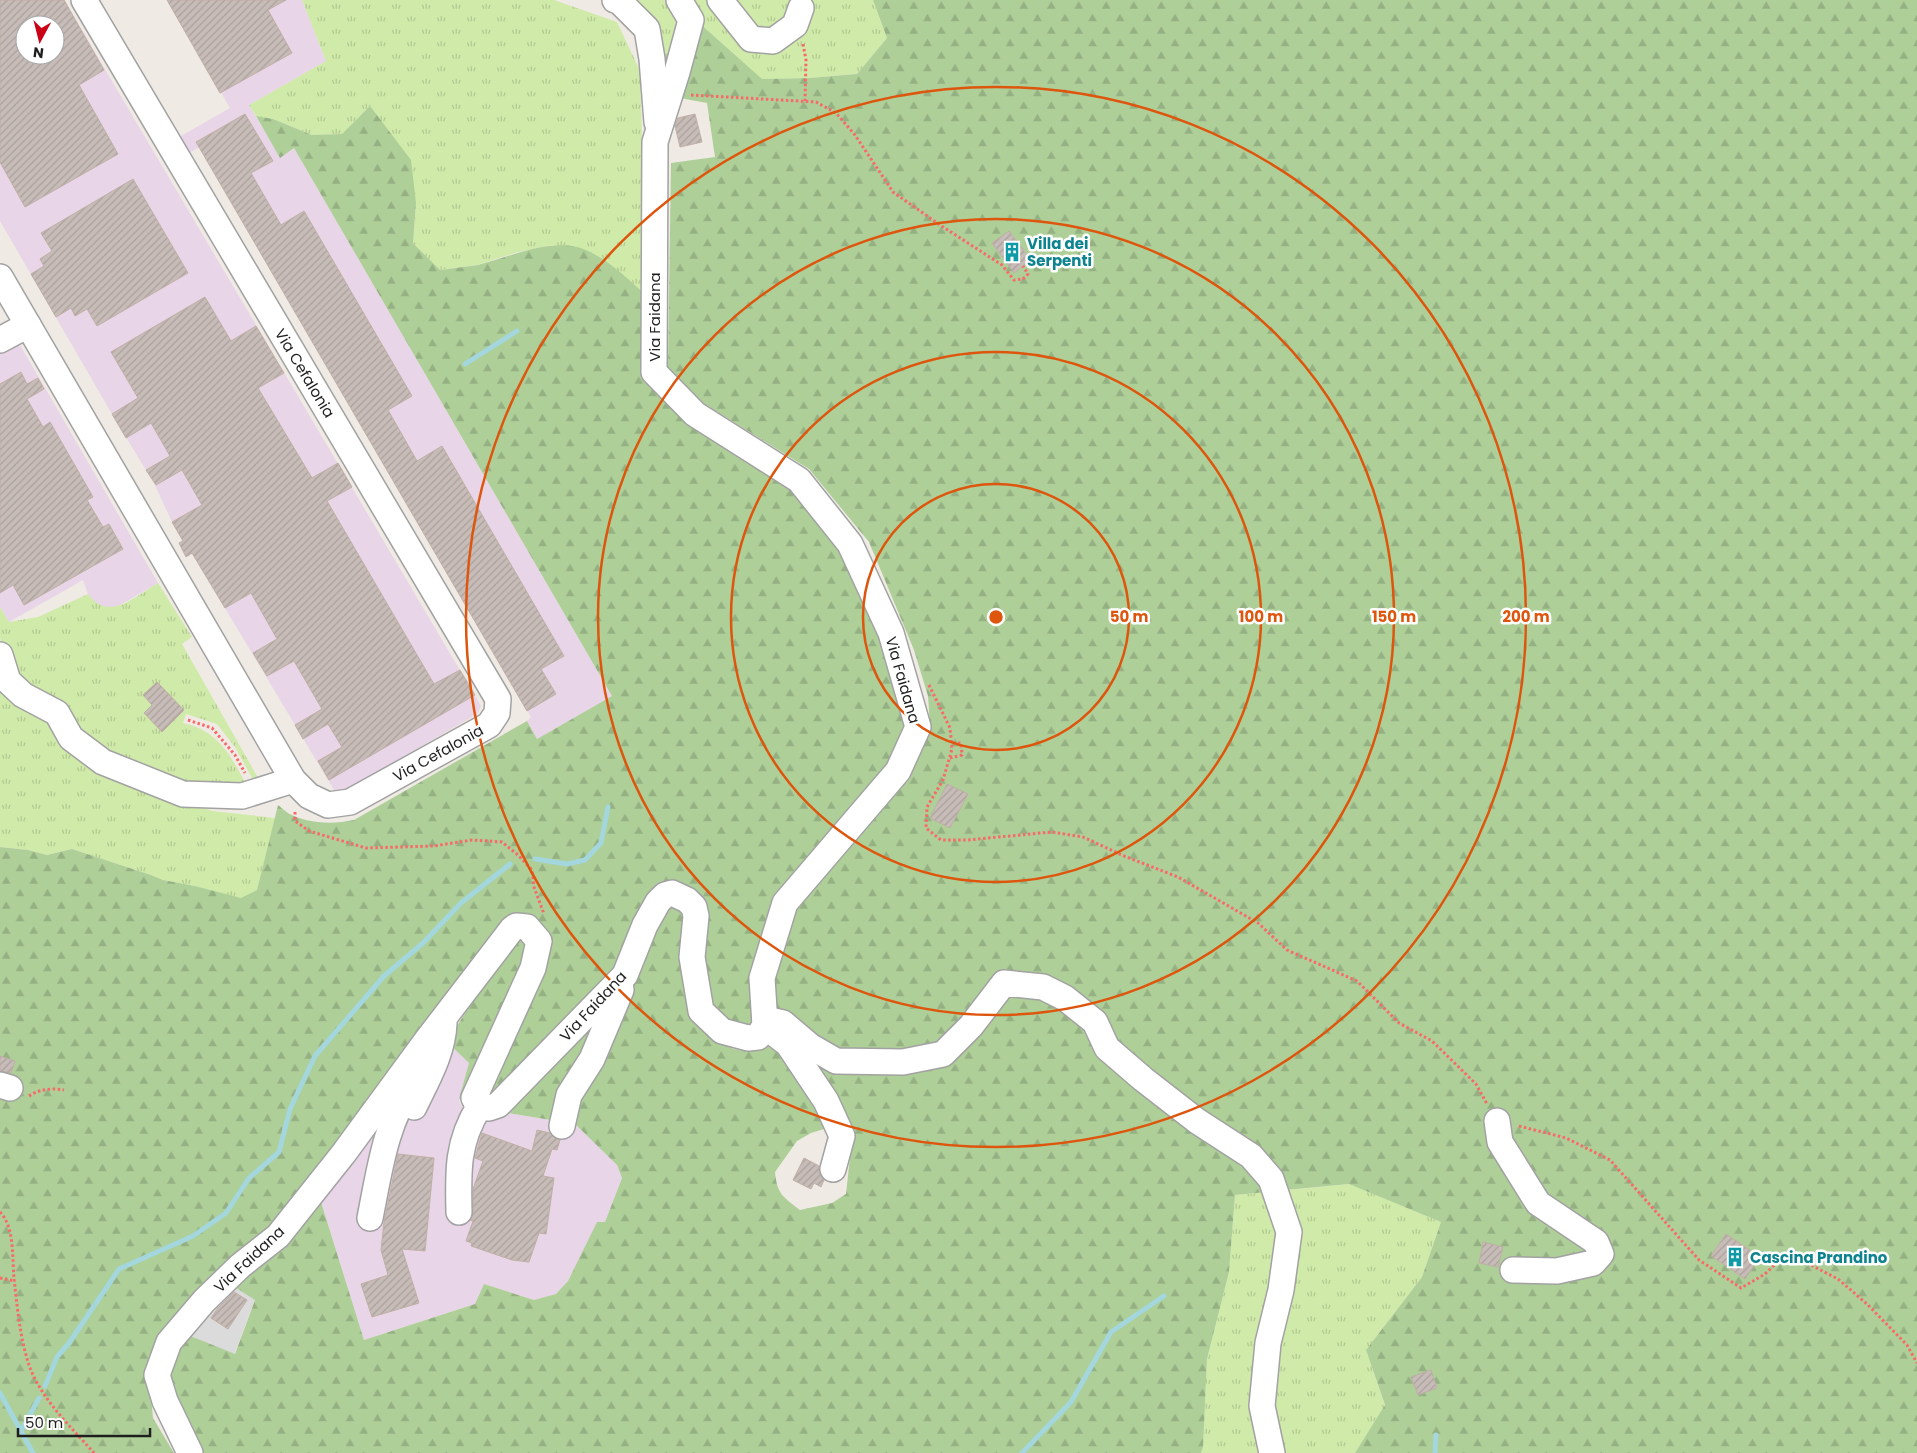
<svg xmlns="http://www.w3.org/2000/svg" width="1917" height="1453" viewBox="0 0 1917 1453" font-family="Poppins,sans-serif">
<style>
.residential{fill:#dcdbdb}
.industrial{fill:#e8d5e7;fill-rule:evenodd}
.grass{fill:url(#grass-tufts)}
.forest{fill:url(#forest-firs);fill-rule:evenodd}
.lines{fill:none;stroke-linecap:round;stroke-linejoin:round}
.stream{stroke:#a3d6dd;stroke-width:5}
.building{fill:url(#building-hatch);stroke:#c1afa6;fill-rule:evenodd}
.minor-casing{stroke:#a2a2a2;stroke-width:28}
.path{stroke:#fa696a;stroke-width:3;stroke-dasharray:2.5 2.5;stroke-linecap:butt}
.minor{stroke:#fff;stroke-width:25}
.ring{fill:none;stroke:#de560d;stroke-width:2.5}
.labels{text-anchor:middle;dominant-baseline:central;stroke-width:5;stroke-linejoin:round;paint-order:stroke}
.culture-label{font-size:15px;font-weight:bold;fill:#0d838f;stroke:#fff;text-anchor:start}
.street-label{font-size:15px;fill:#1e1e1e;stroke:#fff}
.centre{fill:#de560d;stroke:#fff;stroke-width:2.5}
.ring-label{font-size:15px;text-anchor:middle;font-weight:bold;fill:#de560d;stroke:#fff;stroke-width:5;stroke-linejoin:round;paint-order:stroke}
</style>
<defs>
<pattern id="grass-tufts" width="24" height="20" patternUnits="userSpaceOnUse" patternTransform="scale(1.25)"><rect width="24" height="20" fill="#d0eaa9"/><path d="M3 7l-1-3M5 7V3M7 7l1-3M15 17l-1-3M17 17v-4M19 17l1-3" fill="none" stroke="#b2c891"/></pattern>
<pattern id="forest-firs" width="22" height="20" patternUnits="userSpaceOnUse" patternTransform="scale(1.25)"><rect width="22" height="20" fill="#aecf98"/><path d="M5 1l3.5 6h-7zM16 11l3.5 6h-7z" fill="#95b183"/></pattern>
<pattern id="building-hatch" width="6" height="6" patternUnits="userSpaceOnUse" patternTransform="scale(1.25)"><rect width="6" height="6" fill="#c7bcb7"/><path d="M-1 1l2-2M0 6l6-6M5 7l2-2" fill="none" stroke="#aaa19d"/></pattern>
</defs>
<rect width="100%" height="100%" fill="#efeae4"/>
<path class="residential" d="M 230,1284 L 255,1299 L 234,1355 L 188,1335 Z"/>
<g class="industrial">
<path d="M 0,0 L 64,0 L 481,706 L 477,714 L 337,795 L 204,573 L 210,570 L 199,550 L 186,557 L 179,543 L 183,541 L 172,522 L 155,485 L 112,414 L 0,221 ZM 25,25 L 55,25 L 55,55 L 25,55 Z"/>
<path d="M 167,0 L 302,0 L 326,61 L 249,105 L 280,157 L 294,148 L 612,696 L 537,739 L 527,721 L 531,717 L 200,147 L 183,156 L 174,140 L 230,108 Z"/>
<path d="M 9,326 L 158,583 L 115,608 L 104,608 L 94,603 L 88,594 L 83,580 L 9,622 L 0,607 L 0,331 Z"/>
<path d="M 441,1036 L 469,1063 L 459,1101 L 464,1111 L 502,1112 L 575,1124 L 617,1165 L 622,1178 L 605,1222 L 597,1223 L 568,1281 L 556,1294 L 534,1300 L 484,1284 L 475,1304 L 364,1340 L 320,1199 Z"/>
</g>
<g class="grass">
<path d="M 302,0 L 554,0 L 617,22 L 640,71 L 647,296 L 554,245 L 518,252 L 477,265 L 440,270 L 413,243 L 416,203 L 370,106 L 342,134 L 312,135 L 273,119 L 256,116 L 249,105 L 326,61 Z"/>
<path d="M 634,0 L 664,0 L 676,18 L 673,52 L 662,93 Z"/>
<path d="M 687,0 L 873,0 L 887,38 L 857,74 L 811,78 L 761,79 L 698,22 Z"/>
<path d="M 158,583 L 192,637 L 182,644 L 261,783 L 256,785 L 235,747 L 217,724 L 186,714 L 183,723 C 220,731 232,758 248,788 L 214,790 L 134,770 L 23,690 L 7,662 L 0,638 L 0,607 L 9,622 L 38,617 L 88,594 C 109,623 135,596 158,583 Z"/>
<path d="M 0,690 L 162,795 L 213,811 L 275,818 L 257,890 L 241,899 L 195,886 L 163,880 L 151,875 L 72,849 L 47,855 L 28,850 L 0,847 Z"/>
<path d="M 1350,1184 L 1441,1222 L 1422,1277 L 1366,1350 L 1385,1406 L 1355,1453 L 1201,1453 L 1203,1447 L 1207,1359 L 1229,1272 L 1235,1195 Z"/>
</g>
<g class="forest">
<path d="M 873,0 L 1917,0 L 1917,1453 L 1355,1453 L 1385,1405 L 1366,1350 L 1422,1277 L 1441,1222 L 1349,1184 L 1235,1195 L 1229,1272 L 1207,1359 L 1203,1447 L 1201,1453 L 200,1453 L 168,1385 L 169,1361 L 188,1335 L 235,1354 L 255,1300 L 230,1284 L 320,1199 L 364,1340 L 475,1304 L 484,1284 L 534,1300 L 556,1294 L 568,1281 L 597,1222 L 605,1222 L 622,1178 L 617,1165 L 575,1124 L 502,1112 L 653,923 L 666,901 L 685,907 L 714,1041 L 734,1049 L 749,1052 L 766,1046 L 773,1037 L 776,1009 L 775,981 L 796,910 L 907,777 L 930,726 L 928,696 L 914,650 L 869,542 L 809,469 L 692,396 L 668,367 L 671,163 L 715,157 L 707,103 L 680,98 L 698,22 L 762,79 L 810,78 L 857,74 L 887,38 ZM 824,1129 L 845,1129 L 852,1139 L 846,1194 L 832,1203 L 800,1210 C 783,1197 777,1194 775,1172 L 797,1141 L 811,1133 Z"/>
<path d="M 370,106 L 411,160 L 416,203 L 413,243 L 440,270 C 453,268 466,267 478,265 C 510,257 553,236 586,250 C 610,261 628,279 647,296 L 648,381 L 678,415 L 790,482 L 847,547 L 909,726 L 894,766 L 779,901 L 760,1021 L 746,1031 L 708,1008 L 680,888 L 618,966 L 494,1099 L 483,1099 L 541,969 L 533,920 L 279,1222 L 149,1373 L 153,1418 L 174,1453 L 0,1453 L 0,847 L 28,850 L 47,855 L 72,849 L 151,875 L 163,880 L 195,886 L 241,898 L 257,890 L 278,805 C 283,809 288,814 294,816 C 313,824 335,824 354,820 L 527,721 L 537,739 L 612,696 L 294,148 L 280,158 L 256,116 L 273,119 L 312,135 L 342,134 Z"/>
<path d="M 522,935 L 530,945 L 470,1095 L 459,1099 L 469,1063 L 447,1042 L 512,938 Z"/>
</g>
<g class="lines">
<g class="stream">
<path d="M 465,364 L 517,331"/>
<path d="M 535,859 L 567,864 L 585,860 L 601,843 L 608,807"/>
<path d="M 45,1386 L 57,1357 L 69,1343 L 119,1269 L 193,1236 L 226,1213 L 249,1178 L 279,1152 L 290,1109 L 315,1056 L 384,976 L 423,943 L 461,903 L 510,864"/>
<path d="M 0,1393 L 33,1453"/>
<path d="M 21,1431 L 39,1398"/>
<path d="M 1022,1453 L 1071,1402 L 1111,1332 L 1164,1296"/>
<path d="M 1435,1453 L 1436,1435"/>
</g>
</g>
<g class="building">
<path d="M 0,0 L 64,0 L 104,70 L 79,85 L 118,154 L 25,207 L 0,162 ZM 25,25 L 55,25 L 55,55 L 25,55 Z"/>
<path d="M 167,0 L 286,0 L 268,10 L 292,53 L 220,93 Z"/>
<path d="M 245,114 L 273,161 L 251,173 L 281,225 L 304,211 L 412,396 L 388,410 L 417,461 L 442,446 L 564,656 L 541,669 L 556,694 L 527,711 L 196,142 Z"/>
<path d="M 695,114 L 702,142 L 680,147 L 675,126 L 678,118 Z"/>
<path d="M 133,179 L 188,273 L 97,326 L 87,309 L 75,316 L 71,308 L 56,317 L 31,274 L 44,266 L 40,259 L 52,251 L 41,233 Z"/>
<path d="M 1009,231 L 1031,260 L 1014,273 L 992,243 Z"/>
<path d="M 205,297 L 231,341 L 256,326 L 284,373 L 258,388 L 312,478 L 338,463 L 352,487 L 327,501 L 434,684 L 460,670 L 475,695 L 329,780 L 318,761 L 342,747 L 328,724 L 303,739 L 295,725 L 322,709 L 294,661 L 267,676 L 253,653 L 277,639 L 251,593 L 225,608 L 192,553 L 186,557 L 179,543 L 183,541 L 172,522 L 202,505 L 182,470 L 156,485 L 146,470 L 170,456 L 151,423 L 126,438 L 112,414 L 138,398 L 111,352 Z"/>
<path d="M 21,372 L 27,384 L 38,378 L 44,389 L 27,399 L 43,427 L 50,422 L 93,497 L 87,500 L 103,527 L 109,524 L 123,549 L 24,605 L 13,585 L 0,593 L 0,384 Z"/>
<path d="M 157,682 L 184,710 L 162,732 L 144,713 L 152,705 L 143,695 Z"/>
<path d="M 947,784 L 968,794 L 950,828 L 930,818 Z"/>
<path d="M 0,1056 L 15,1061 L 11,1073 L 0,1071 Z"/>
<path d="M 537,1130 L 550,1133 L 553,1137 L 560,1140 L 557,1150 L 552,1149 L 543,1176 L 554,1178 L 546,1234 L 539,1233 L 529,1262 L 512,1260 L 471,1246 L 472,1243 L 466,1241 L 473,1221 L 470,1220 L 473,1212 L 473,1189 L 483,1161 L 475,1158 L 482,1133 L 532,1151 Z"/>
<path d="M 398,1154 L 434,1158 L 425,1251 L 402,1249 L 419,1303 L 372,1317 L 361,1284 L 388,1275 L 381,1250 L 384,1222 Z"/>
<path d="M 804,1158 L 819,1166 L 819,1173 L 824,1180 L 821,1187 L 814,1183 L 811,1189 L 793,1180 Z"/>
<path d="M 1726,1234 L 1760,1257 L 1745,1279 L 1711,1256 Z"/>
<path d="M 1483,1242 L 1503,1247 L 1498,1267 L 1479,1263 Z"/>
<path d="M 234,1292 L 247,1300 L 228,1329 L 211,1318 L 218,1308 Z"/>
<path d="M 1431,1370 L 1437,1388 L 1418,1395 L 1411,1377 Z"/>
</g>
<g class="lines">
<defs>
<g id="minor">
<path d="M 615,0 L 619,1 L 647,29 L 652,59 L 657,122"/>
<path d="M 720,0 L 751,39 L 773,41 L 795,25 L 801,8"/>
<path d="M 0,277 L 293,780 L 309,796 L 328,805 L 350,802 L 489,725 L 497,713 L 498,699 L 84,0"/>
<path d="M 0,340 L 28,325"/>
<path d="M 0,655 L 8,681 L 23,695 L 57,713 L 71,738 L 103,762 L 183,794 L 242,796 L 293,780"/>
<path d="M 765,1019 L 783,1023 L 810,1046 L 836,1061 L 903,1062 L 943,1054 L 971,1026 L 1004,983 L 1043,987 L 1065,998 L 1095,1022 L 1107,1048 L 1143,1079 L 1197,1121 L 1251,1156 L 1271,1179 L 1289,1232 L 1281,1290 L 1268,1343 L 1262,1406 L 1272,1453"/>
<path d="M 775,1034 L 788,1044 L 826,1101 L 842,1136 L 833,1169"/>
<path d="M 0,1085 L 10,1088"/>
<path d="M 414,1107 C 427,1080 443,1053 444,1023"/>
<path d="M 1497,1121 L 1500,1142 L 1538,1203 L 1596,1242 L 1601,1254 L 1593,1263 L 1557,1271 L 1513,1270"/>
<path d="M 562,1126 L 569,1095 L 592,1059 L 621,990 L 620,983"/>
<path d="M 459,1212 C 458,1172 457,1142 479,1107"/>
<path d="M 370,1218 C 380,1168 385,1125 413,1082"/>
<path d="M 190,1453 L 165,1401 L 157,1375 L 169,1342 L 204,1301 L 240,1266 L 278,1236 L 344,1153 L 427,1040 L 512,929 L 516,926 L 527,927 L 539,941 L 533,968 L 474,1098 L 479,1107 L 489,1108 L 498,1105 L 625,975 L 645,925 L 658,902 L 665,895 L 672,893 L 687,900 L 694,907 L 696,916 L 692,957 L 701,1011 L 722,1031 L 748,1038 L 758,1037 L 765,1025 L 762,978 L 785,903 L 898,771 L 918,727 L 891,633 L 850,544 L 799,480 L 695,414 L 654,372 L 655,142 L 677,72 L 691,20 L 679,0"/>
</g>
</defs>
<use href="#minor" class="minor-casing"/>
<g class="path">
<path d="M 803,44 L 806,60 L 805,101"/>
<path d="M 691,95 L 816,102 L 836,113 L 855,135 L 893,192 L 940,225 L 1002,265 L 1014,280 L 1023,279 L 1028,274 L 1023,266"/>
<path d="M 929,685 L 950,728 L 952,749 L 943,780 L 927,807 L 926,828 L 941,840 L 967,840 L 1052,832 L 1083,837 L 1124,856 L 1178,877 L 1258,923 L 1287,950 L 1357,981 L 1399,1023 L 1432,1041 L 1476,1084 L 1487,1104"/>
<path d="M 188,720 L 212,728 L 235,755 L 245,773"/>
<path d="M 950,758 L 962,755 L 961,743 L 951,743"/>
<path d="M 295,812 L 295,821 L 309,831 L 366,848 L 434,846 L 472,840 L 502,842 L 518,855 L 532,870 L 534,887 L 544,914"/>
<path d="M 29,1096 C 39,1089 52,1088 64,1090"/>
<path d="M 1519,1126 L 1566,1138 L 1610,1160 L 1699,1260 L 1741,1288 L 1765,1274 L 1784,1256 L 1807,1263 L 1838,1279 L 1867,1304 L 1907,1345 L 1917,1363"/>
<path d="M 0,1212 C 15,1228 12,1258 14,1278 C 17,1306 20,1338 29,1365 C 41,1399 71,1427 94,1453"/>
<path d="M 0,1278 L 15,1281"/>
</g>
<use href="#minor" class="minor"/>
</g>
<g class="ring">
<circle cx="996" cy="617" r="133"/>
<circle cx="996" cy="617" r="265"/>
<circle cx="996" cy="617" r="398"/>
<circle cx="996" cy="617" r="530"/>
</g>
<defs>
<symbol id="building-bare" viewBox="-9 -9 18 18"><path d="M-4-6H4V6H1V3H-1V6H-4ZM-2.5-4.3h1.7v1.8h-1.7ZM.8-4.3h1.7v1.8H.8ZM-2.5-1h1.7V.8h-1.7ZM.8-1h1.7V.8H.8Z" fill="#0f9aa8" stroke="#fff" stroke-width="2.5" paint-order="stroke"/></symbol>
</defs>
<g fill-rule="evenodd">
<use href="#building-bare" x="998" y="238" width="28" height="28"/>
<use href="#building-bare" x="1721" y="1243" width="28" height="28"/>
</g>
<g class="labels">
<g class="culture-label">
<text x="1027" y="243">Villa dei<tspan x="1027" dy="17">Serpenti</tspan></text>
<text x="1750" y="1257">Cascina Prandino</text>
</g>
<g class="street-label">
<text transform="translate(654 317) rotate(-90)">Via Faidana</text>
<text transform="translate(305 373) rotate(59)">Via Cefalonia</text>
<text transform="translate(903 680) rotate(74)">Via Faidana</text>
<text transform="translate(438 753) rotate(-29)">Via Cefalonia</text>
<text transform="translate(593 1006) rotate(-47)">Via Faidana</text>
<text transform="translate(249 1259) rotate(-43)">Via Faidana</text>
</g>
</g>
<circle cx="996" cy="617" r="8" class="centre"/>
<g class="ring-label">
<text x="1129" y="622">50 m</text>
<text x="1261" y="622">100 m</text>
<text x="1394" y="622">150 m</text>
<text x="1526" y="622">200 m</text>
</g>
<g transform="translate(40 40) rotate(187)"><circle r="24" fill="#ffffff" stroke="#a5a5a5"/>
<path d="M0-4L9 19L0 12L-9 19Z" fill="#cb0017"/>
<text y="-8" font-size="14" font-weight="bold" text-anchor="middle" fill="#1e1e1e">N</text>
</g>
<path d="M18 1428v8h132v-8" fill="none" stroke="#1e1e1e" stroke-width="2.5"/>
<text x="25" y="1428" font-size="15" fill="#1e1e1e" stroke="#ffffff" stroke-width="4" paint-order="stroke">50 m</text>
</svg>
